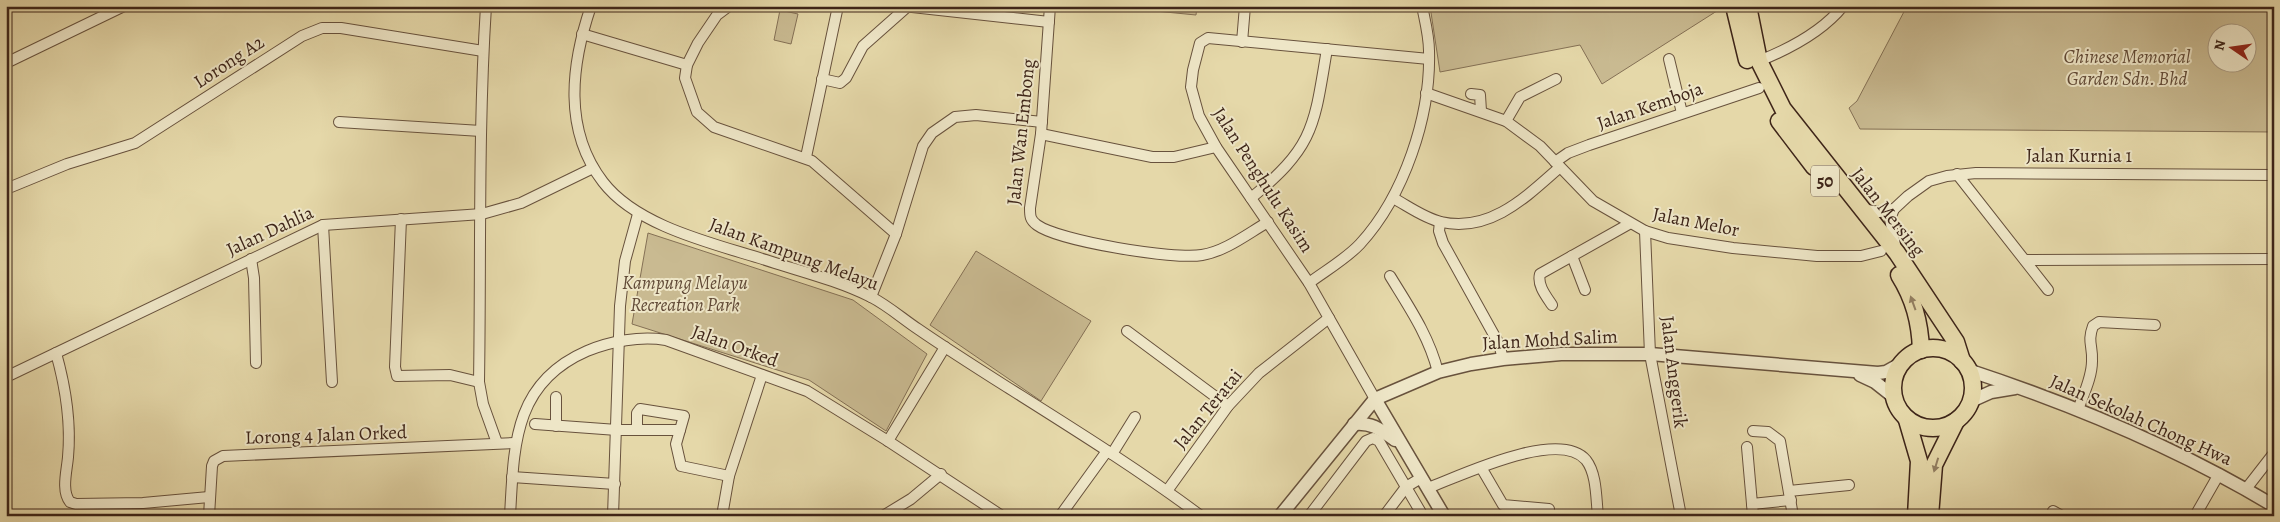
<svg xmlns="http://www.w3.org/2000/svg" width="2280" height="522" viewBox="0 0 2280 522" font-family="Alegreya,serif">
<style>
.green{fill:#c9ba91;stroke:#847055;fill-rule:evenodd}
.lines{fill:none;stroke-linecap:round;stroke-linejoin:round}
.minor-casing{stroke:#68523d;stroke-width:12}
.tertiary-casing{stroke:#68523d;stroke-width:15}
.trunk-casing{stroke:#3e2519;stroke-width:19}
.minor{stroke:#eee6c7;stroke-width:10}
.tertiary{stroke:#eee6c7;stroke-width:12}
.trunk{stroke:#e5d8a9;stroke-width:16}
.oneway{fill:#927e61}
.labels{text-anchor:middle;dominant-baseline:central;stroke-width:4;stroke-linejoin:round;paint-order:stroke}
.shield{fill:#eee6c7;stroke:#735f4d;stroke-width:1}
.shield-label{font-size:18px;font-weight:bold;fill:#3e2519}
.park-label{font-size:19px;font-style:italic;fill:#614a37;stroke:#eee6c7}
.street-label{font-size:19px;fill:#3e2519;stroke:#eee6c7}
</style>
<rect width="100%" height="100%" fill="#e5d8a9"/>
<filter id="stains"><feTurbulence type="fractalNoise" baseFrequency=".004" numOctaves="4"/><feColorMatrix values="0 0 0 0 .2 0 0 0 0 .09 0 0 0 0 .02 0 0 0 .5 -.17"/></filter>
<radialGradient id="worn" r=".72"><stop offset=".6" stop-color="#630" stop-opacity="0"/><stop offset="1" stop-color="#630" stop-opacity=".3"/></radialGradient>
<g class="green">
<path d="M 1104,6 L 1197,6 L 1196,15 Z"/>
<path d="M 1430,6 L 1720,6 L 1720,9 L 1602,84 L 1580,45 L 1440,72 Z"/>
<path d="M 1907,6 L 2274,6 L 2274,132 L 1860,129 L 1849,108 L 1857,101 ZM 2248,32 L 2248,62 L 2218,62 L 2218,32 Z"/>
<path d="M 780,10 L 798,14 L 791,44 L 774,40 Z"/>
<path d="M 648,233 L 853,300 L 927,354 L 886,431 L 809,380 L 632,324 Z"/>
<path d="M 976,251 L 1091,321 L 1041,401 L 930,325 Z"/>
</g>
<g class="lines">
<defs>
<g id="minor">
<path d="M 486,6 C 478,132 481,256 479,382 L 483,404 L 497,443"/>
<path d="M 591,6 C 571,65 563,130 603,182 C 639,229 721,245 775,263 C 807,273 841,282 871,297 C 887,305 903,319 918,329 C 947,349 977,368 1007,387 C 1072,428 1138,469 1201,516"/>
<path d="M 729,6 L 717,15 L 698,43 L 687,65 L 685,78 L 697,112 L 714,127 L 812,161 L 896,234"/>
<path d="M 903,6 L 1049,22"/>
<path d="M 1050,6 L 1041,134 L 1030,208 C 1030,216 1030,220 1037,225 C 1059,241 1174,260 1202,255 C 1226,251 1247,234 1268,222"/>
<path d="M 582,34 L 687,65"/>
<path d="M 1242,42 L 1245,6"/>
<path d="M 1669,59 L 1682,113"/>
<path d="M 1759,61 C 1789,49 1823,31 1843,6"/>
<path d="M 6,63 L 124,6"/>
<path d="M 822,79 L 840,83 L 846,78 L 863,46 L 907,7"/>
<path d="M 1426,93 L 1506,121 L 1540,146 L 1593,201 L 1645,231 L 1668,238 L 1733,248 L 1817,256 L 1861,256 L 1881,251"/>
<path d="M 1471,94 L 1480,95 L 1481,111"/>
<path d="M 1506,121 L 1520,97 L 1556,79"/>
<path d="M 339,122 L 481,131"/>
<path d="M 1041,134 L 1152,157 L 1174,157 L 1216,147"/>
<path d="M 806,157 L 838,6"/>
<path d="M 1555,162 L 1568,153 L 1589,145 L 1759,88"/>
<path d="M 1957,174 L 2048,290"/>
<path d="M 6,189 L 67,164 L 135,143 L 302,36 L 322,28 L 341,28 L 483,51"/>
<path d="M 1251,198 C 1315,146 1314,126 1327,49"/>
<path d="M 1393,198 C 1408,206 1424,218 1441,222 C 1490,233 1526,197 1559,168"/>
<path d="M 1861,209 L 1879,212 L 1894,209"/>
<path d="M 401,219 L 395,367 L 397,376 L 450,375 L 479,382"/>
<path d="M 1440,222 L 1439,231 L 1443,243 L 1499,344 L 1503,359"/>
<path d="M 323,225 L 332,382"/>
<path d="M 1645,231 L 1650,354 L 1681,516"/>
<path d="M 1895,245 L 1890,219 L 1894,209 L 1908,196 L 1929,181 L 1947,176 L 1976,173 L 2274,175"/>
<path d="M 1572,256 L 1585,290"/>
<path d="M 251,259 L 254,278 L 256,363"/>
<path d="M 2025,260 L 2274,259"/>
<path d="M 1390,276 C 1409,307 1429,336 1438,372"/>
<path d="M 1309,283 C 1325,271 1346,259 1360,244 C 1404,196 1431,116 1429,51 C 1429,36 1425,21 1422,6"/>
<path d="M 871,297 L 896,234 L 923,146 L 932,133 L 955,117 L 976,115 L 1042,122"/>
<path d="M 1552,305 C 1546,296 1537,285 1540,274 L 1629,224"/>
<path d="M 1127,331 L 1228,406"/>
<path d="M 56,353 C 65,385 71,424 68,457 C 67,470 61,491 70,502 L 76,504 L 143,503 L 209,497"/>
<path d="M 6,377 L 323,225 L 482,214 L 521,203 L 593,168"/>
<path d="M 1375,399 L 1309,283 L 1216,147 L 1199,116 L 1191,87 L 1193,70 L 1200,43 L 1208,38 L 1429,59"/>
<path d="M 2078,410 C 2083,395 2092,378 2092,361 C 2093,346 2087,342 2093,326 L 2099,322 L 2155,325"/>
<path d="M 535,424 L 617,430 L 680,430 L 676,444 L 681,466 L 729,476"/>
<path d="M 556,426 L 556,397"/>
<path d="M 637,430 L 637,413 L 640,409 L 684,416 L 680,430"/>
<path d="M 1753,431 L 1768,432 L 1780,441 L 1793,516"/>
<path d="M 888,441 L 945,347"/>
<path d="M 1747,447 L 1752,504 L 1791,500"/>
<path d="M 1112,454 L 1135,417"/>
<path d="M 1482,469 L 1503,505 L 1549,509"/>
<path d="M 512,477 L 615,484"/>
<path d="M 1428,488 C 1460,476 1559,428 1586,460 C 1597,474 1596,499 1598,516"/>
<path d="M 2246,489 L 2274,453"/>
<path d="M 1167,491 L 1228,406 L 1259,373 L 1329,318"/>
<path d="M 1789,491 L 1849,485"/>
<path d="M 1752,504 L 1753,516"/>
<path d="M 2053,511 L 2062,516"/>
<path d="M 209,516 L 212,466 L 214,461 L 223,456 L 515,443"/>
<path d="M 510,516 C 514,446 513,383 587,351 C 611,341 640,336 666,340 L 807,391 L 888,441 L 1002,516"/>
<path d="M 613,516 L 620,306 L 625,261 L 638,214"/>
<path d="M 722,516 L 729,476 L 762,375"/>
<path d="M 883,516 L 911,499 L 941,474"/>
<path d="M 1060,516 L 1107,451"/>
<path d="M 1309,516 L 1366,441 L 1373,438 L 1379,441 L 1423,516"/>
<path d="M 1384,516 L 1406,487 L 1421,478"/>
<path d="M 2195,516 L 2219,474"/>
</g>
<g id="tertiary">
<path d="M 1968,370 C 2074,405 2178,448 2274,506"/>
<path d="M 1860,375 L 1875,382 L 1894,397"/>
<path d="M 1375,399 L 1444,516"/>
<path d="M 1971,401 L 1991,392 L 2015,388"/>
<path d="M 1354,424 C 1372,422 1381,430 1395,440"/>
<path d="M 1280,516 L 1375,399 L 1438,372 L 1471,364 L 1503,359 L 1561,354 L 1650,354 L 1878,373 L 1886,372 L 1902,363"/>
</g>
<g id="trunk">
<path d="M 1734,6 L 1747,60"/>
<path d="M 1748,6 L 1759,61 L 1783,109 L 1897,253 L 1956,342 L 1962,361"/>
<path d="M 1779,121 L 1814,167"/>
<path d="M 1899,275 C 1914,299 1920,322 1921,350"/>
<circle cx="1933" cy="388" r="40"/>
<path d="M 1907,420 L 1919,461 L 1916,516"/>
<path d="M 1930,516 L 1934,465 L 1956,421"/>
</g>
</defs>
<use href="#minor" class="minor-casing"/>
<use href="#tertiary" class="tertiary-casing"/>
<use href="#trunk" class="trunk-casing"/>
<use href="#minor" class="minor"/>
<use href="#tertiary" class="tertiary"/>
<use href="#trunk" class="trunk"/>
</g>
<defs><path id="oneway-solid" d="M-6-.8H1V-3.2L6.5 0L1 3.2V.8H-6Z" transform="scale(1.25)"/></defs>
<g class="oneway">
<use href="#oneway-solid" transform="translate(1913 303) rotate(-110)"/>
<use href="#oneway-solid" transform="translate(1936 465) rotate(107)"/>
</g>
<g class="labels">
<rect class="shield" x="1811" y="165.5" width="28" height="31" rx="4"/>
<g class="shield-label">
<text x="1825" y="181">50</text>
</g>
<g class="park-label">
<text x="2127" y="57">Chinese Memorial<tspan x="2127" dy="22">Garden Sdn. Bhd</tspan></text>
<text x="685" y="283">Kampung Melayu<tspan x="685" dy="22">Recreation Park</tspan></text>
</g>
<g class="street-label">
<text transform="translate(229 62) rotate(-33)">Lorong A2</text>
<text transform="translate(1650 106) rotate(-19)">Jalan Kemboja</text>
<text transform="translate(1021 132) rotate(-84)">Jalan Wan Embong</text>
<text x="2079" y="156">Jalan Kurnia 1</text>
<text transform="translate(1263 180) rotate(57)">Jalan Penghulu Kasim</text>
<text transform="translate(1888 212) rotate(52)">Jalan Mersing</text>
<text transform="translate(1696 222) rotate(11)">Jalan Melor</text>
<text transform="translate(270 231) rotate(-25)">Jalan Dahlia</text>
<text transform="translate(794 254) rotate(20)">Jalan Kampung Melayu</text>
<text transform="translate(1550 340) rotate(-3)">Jalan Mohd Salim</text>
<text transform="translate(735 346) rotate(20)">Jalan Orked</text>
<text transform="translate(1674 372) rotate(83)">Jalan Anggerik</text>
<text transform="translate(1208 409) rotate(-51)">Jalan Teratai</text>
<text transform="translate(2141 420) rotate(24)">Jalan Sekolah Chong Hwa</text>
<text transform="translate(326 435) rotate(-2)">Lorong 4 Jalan Orked</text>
</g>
</g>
<rect width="2280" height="522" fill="none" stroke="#e5d8a9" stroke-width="25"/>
<rect x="8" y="8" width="2265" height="507" fill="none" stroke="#3e2519" stroke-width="2.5"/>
<rect x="12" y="12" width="2255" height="497" fill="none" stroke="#3e2519"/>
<g transform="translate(2232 48) rotate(283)"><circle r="24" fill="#eee6c7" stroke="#a89981"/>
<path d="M0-4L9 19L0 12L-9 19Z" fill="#8f2418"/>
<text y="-8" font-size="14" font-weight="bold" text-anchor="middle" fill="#3e2519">N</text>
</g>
<rect width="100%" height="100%" filter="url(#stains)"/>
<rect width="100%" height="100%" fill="url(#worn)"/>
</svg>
